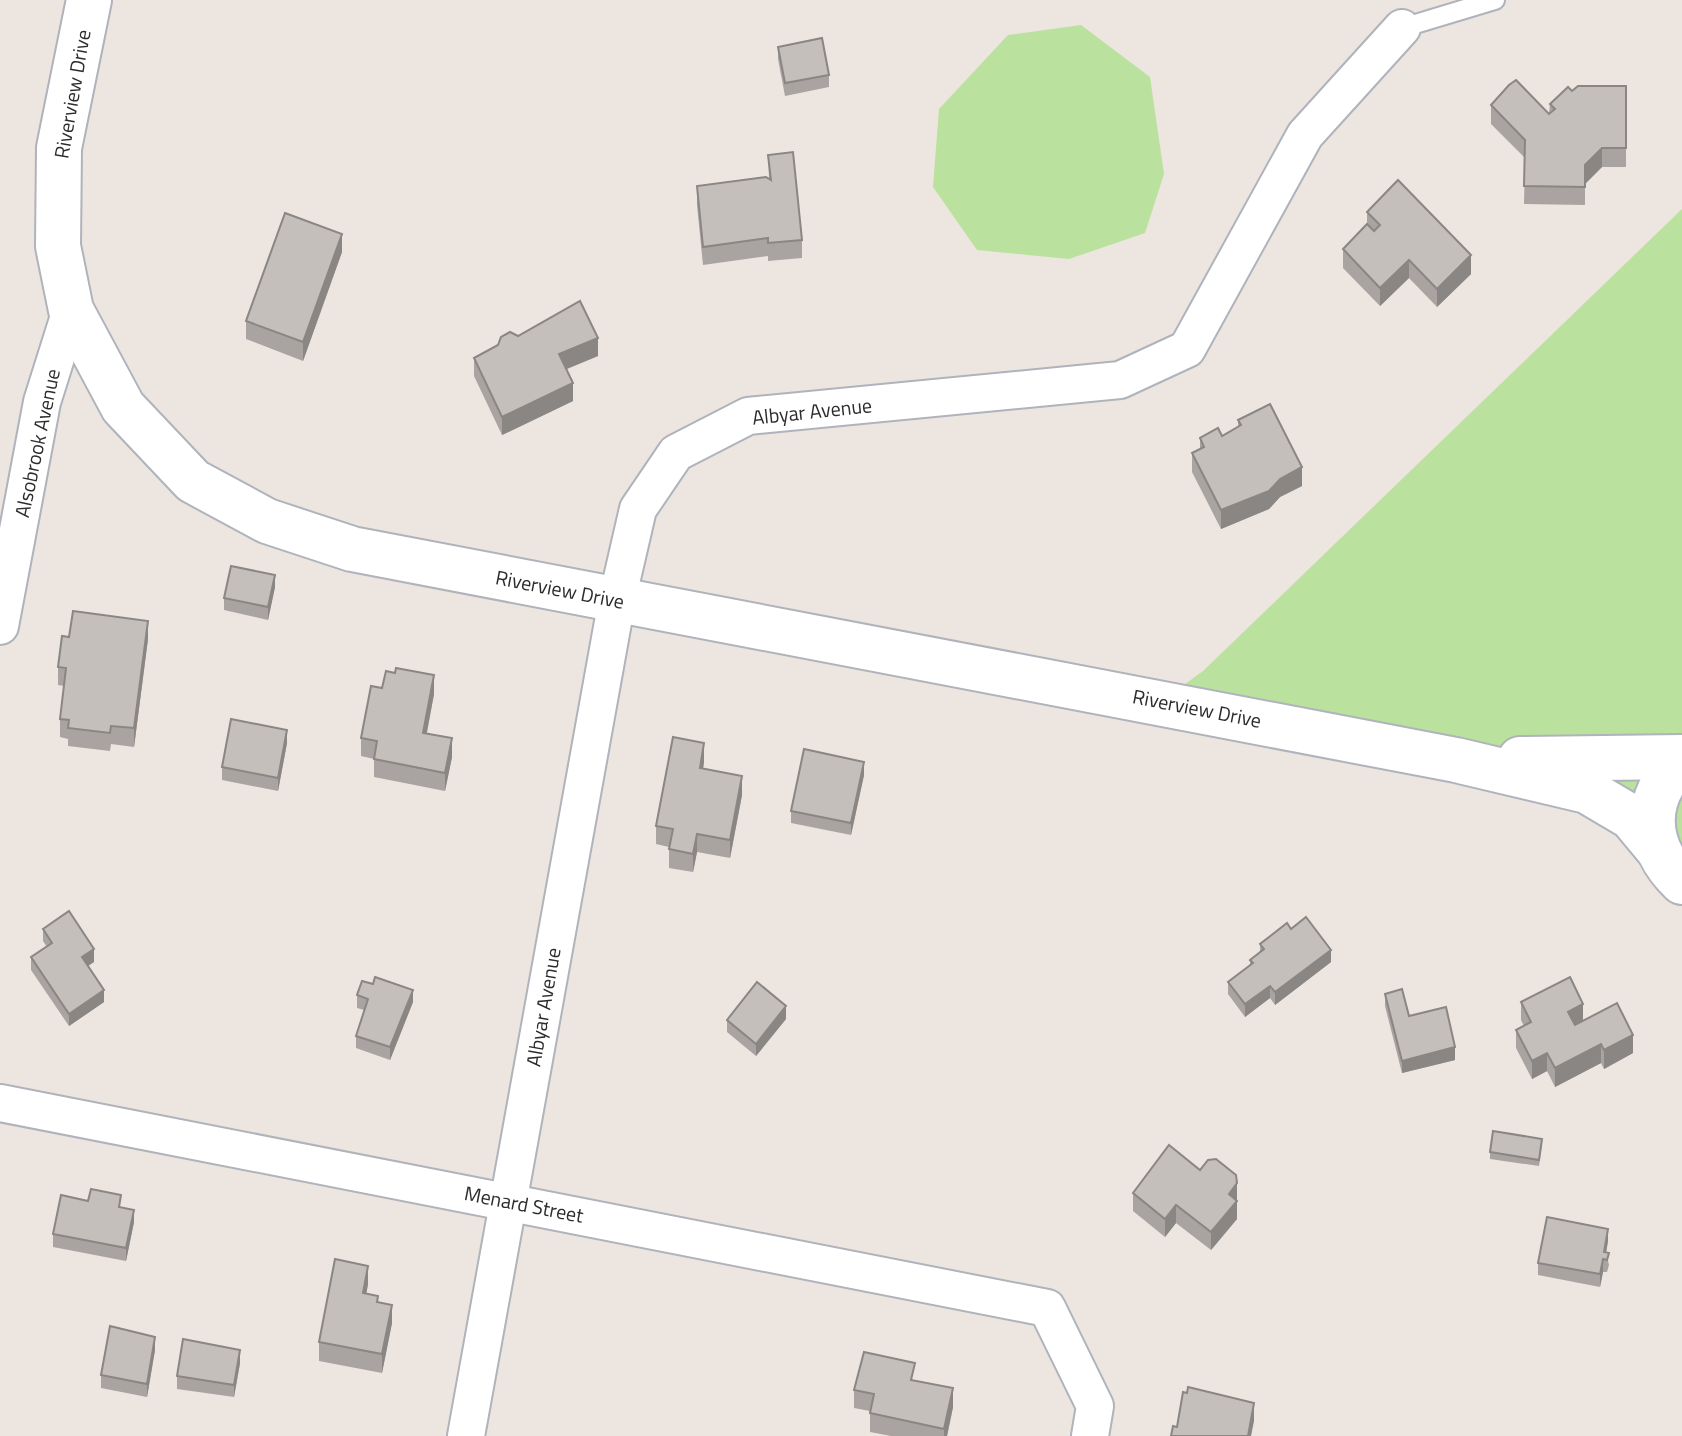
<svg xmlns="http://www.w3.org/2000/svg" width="1682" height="1436" viewBox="0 0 1682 1436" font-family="'Titillium Web',sans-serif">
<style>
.green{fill:#bbe19e}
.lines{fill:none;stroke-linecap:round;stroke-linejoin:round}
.lane-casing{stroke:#afb3bc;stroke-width:22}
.street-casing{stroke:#afb3bc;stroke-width:40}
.secondary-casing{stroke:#afb3bc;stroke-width:48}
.lane{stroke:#fff;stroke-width:18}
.street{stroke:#fff;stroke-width:36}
.secondary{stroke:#fff;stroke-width:44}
.wall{fill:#a9a4a1}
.shaded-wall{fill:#8a8683}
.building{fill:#c5bfbb;stroke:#8a8683;stroke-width:2}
.labels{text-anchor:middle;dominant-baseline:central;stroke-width:8;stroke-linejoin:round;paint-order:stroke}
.street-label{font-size:20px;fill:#2c2c2c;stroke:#fff}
</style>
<rect width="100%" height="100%" fill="#ede5df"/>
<g class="green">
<path d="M 1081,25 L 1150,77 L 1164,174 L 1145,233 L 1069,259 L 977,250 L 933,187 L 939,109 L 1008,35 Z"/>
<path d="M 1682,209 L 1682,882 L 1631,817 L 1162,701 L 1203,671 Z"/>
</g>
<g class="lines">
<defs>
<path id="lane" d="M 1402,28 L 1495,0"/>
<g id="street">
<path d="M 0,626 L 42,402 L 71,310"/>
<path d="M 0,1103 L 1047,1308 L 1095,1406 L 1090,1436"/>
<path d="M 466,1436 L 617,600 L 638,509 L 676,453 L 748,416 L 1120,380 L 1187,349 L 1305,135 L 1402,28"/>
</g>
<g id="secondary">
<path d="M 89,0 L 59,148 L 58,246 L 71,310 L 123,407 L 193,481 L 267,521 L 352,549 L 1456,760 L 1587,791 L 1631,817 L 1656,847"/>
<path d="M 1520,759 L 1682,757"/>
<path d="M 1682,761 C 1642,797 1644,846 1682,882"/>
</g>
</defs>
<use href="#lane" class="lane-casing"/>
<use href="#street" class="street-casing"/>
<use href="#secondary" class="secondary-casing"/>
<use href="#lane" class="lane"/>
<use href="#street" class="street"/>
<use href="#secondary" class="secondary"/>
</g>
<g class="wall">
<path d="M 778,47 L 829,75 L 829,87 L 785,96 L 778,59 Z"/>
<path d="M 1626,86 L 1626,167 L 1602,167 L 1585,184 L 1585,205 L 1524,204 L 1525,158 L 1491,124 L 1491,105 L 1549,114 L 1550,104 L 1572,91 Z"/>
<path d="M 768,155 L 802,240 L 802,258 L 768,261 L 768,256 L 703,265 L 697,205 L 697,186 L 769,179 Z"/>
<path d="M 1367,212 L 1471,274 L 1437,307 L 1409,278 L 1380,306 L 1343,268 L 1343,249 L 1367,224 Z"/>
<path d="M 342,252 L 303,361 L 246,339 L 246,321 Z"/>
<path d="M 518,336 L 598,356 L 567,369 L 573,401 L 502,435 L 474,376 L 474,358 Z"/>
<path d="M 1238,420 L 1302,486 L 1280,497 L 1269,509 L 1221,529 L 1192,472 L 1192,453 L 1200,449 L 1200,438 L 1222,436 L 1238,427 Z"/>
<path d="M 275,587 L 268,620 L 224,610 L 224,598 Z"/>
<path d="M 148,639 L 134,747 L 111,744 L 110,751 L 68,746 L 68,739 L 60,737 L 60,719 L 64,686 L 58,685 L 58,667 Z"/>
<path d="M 382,688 L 434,694 L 427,733 L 452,757 L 445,791 L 374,777 L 374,759 L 361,756 L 361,738 Z"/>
<path d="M 287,743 L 278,791 L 222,780 L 222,767 Z"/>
<path d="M 704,762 L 703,769 L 742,795 L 730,858 L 697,852 L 693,872 L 669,868 L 669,847 L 656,844 L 656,826 Z"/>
<path d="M 864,775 L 851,835 L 791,823 L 791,811 Z"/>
<path d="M 43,929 L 94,962 L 87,966 L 104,1002 L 69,1026 L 31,970 L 31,957 L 47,947 L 43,941 Z"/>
<path d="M 1291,929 L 1331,962 L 1275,1005 L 1270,998 L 1245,1017 L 1228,994 L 1228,982 L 1250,965 L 1250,960 L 1260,952 L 1260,944 Z"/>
<path d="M 1385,994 L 1409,1016 L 1455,1060 L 1402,1073 L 1385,1006 Z"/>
<path d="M 357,995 L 413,1002 L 390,1060 L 356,1048 L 356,1036 L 364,1010 L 357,1008 Z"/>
<path d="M 1521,1002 L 1583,1021 L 1633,1053 L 1604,1069 L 1601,1063 L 1555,1087 L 1547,1071 L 1532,1079 L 1516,1048 L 1516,1030 L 1524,1026 L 1521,1020 Z"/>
<path d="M 786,1019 L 756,1056 L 727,1032 L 727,1020 Z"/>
<path d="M 1542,1145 L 1539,1166 L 1490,1159 L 1490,1152 Z"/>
<path d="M 1200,1170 L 1237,1183 L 1237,1219 L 1211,1250 L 1176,1223 L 1165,1237 L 1133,1211 L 1133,1193 Z"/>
<path d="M 121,1207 L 134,1222 L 126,1261 L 53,1247 L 53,1234 Z"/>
<path d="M 1608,1241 L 1606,1252 L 1609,1265 L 1607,1272 L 1603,1272 L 1600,1287 L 1538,1275 L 1538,1263 Z"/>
<path d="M 368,1284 L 366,1294 L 392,1323 L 382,1373 L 319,1361 L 319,1342 Z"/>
<path d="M 155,1350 L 147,1397 L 101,1388 L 101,1375 Z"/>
<path d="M 240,1363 L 234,1397 L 177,1389 L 177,1376 Z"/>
<path d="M 915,1380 L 953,1407 L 947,1436 L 891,1436 L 870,1432 L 870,1411 L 854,1408 L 854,1390 Z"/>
</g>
<g class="shaded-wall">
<path d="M 1602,148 L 1602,167 L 1585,184 L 1585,165 Z"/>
<path d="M 342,234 L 342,252 L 303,361 L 303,342 Z"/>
<path d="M 1471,255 L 1471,274 L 1437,307 L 1437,289 Z"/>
<path d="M 1409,260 L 1409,278 L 1380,306 L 1380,288 Z"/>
<path d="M 598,338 L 598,356 L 559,372 L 559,354 Z"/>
<path d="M 573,383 L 573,401 L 502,435 L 502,417 Z"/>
<path d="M 1302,467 L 1302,486 L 1280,497 L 1269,509 L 1221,529 L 1221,510 Z"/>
<path d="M 275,575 L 275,587 L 268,620 L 268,607 Z"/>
<path d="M 148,621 L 148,639 L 134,747 L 134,728 Z"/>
<path d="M 434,675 L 434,694 L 423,751 L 423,733 Z"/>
<path d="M 287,730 L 287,743 L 278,791 L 278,778 Z"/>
<path d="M 452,738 L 452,757 L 445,791 L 445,773 Z"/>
<path d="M 704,743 L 704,762 L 700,786 L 700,768 Z"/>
<path d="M 864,762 L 864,775 L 851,835 L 851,823 Z"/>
<path d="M 742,776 L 742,795 L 730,858 L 730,840 Z"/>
<path d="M 697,834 L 697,852 L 693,872 L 693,854 Z"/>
<path d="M 94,949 L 94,962 L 82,970 L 82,957 Z"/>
<path d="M 1331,950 L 1331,962 L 1275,1005 L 1275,992 Z"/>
<path d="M 1270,986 L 1270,998 L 1245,1017 L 1245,1004 Z"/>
<path d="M 104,990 L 104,1002 L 69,1026 L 69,1014 Z"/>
<path d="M 413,990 L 413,1002 L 390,1060 L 390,1047 Z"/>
<path d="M 1583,1004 L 1583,1022 L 1568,1030 L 1568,1012 Z"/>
<path d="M 786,1006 L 786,1019 L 756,1056 L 756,1044 Z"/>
<path d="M 1633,1035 L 1633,1053 L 1604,1069 L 1604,1050 Z"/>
<path d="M 1601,1044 L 1601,1063 L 1555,1087 L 1555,1068 Z"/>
<path d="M 1455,1047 L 1455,1060 L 1402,1073 L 1402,1061 Z"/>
<path d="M 1547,1053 L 1547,1071 L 1532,1079 L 1532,1061 Z"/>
<path d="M 1237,1183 L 1237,1219 L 1211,1250 L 1211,1232 L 1229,1194 Z"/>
<path d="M 1176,1205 L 1176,1223 L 1165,1237 L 1165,1219 Z"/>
<path d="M 134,1210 L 134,1222 L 126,1261 L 126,1248 Z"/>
<path d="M 1608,1229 L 1608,1241 L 1605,1259 L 1604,1252 Z"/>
<path d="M 1603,1259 L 1603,1272 L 1600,1287 L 1600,1274 Z"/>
<path d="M 368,1266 L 368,1284 L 363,1312 L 363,1293 Z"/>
<path d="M 392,1305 L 392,1323 L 382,1373 L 382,1354 Z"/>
<path d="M 155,1337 L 155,1350 L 147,1397 L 147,1384 Z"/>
<path d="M 240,1350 L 240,1363 L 234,1397 L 234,1385 Z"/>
<path d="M 953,1388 L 953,1407 L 947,1436 L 944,1436 L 944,1429 Z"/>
<path d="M 1254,1403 L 1254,1421 L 1251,1436 L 1248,1436 Z"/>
</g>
<g class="building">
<path d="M 822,38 L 829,75 L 785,83 L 778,47 Z"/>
<path d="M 1516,80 L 1549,114 L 1555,109 L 1550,104 L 1568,87 L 1572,91 L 1578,86 L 1626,86 L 1626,148 L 1602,148 L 1585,165 L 1585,187 L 1524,186 L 1525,140 L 1491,105 L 1509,85 Z"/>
<path d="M 793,152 L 802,240 L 768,243 L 768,238 L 703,247 L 697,186 L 766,177 L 771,180 L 768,155 Z"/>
<path d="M 1398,180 L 1471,255 L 1437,289 L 1409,260 L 1380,288 L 1343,249 L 1367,224 L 1374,231 L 1380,225 L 1367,212 Z"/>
<path d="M 285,213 L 342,234 L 303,342 L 246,321 Z"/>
<path d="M 580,301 L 598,338 L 559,354 L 573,383 L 502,417 L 474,358 L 498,345 L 501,337 L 510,332 L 518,336 Z"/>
<path d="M 1270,404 L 1302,467 L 1280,479 L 1269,491 L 1221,510 L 1192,453 L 1204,447 L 1200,438 L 1218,428 L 1222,436 L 1241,425 L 1238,420 Z"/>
<path d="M 231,566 L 275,575 L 268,607 L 224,598 Z"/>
<path d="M 73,611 L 148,621 L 134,728 L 111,726 L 110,733 L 68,728 L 69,720 L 60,719 L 66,668 L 58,667 L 62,636 L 69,637 Z"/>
<path d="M 396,668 L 434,675 L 423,733 L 452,738 L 445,773 L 374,759 L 377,741 L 361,738 L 371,686 L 382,688 L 386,671 L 395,673 Z"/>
<path d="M 231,719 L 287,730 L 278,778 L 222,767 Z"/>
<path d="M 673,737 L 704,743 L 700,768 L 742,776 L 730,840 L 697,834 L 693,854 L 669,849 L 673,829 L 656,826 Z"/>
<path d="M 804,749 L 864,762 L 851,823 L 791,811 Z"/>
<path d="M 69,911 L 94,949 L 82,957 L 104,990 L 69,1014 L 31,957 L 52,943 L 43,929 Z"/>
<path d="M 1306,917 L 1331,950 L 1275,992 L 1270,986 L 1245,1004 L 1228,982 L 1253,963 L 1250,960 L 1264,949 L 1260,944 L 1287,923 L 1291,929 Z"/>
<path d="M 375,977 L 413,990 L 390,1047 L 356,1036 L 368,999 L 357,995 L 362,981 L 373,984 Z"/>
<path d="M 1570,977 L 1583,1004 L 1568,1012 L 1575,1025 L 1617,1003 L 1633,1035 L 1604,1050 L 1601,1044 L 1555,1068 L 1547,1053 L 1532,1061 L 1516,1030 L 1531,1022 L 1521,1002 Z"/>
<path d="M 757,982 L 786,1006 L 756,1044 L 727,1020 Z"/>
<path d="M 1402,989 L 1409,1016 L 1446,1007 L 1455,1047 L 1402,1061 L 1385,994 Z"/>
<path d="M 1493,1131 L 1542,1139 L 1539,1160 L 1490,1152 Z"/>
<path d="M 1169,1145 L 1200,1170 L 1208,1160 L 1216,1159 L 1236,1175 L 1237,1183 L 1229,1194 L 1237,1201 L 1211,1232 L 1176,1205 L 1165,1219 L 1133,1193 Z"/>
<path d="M 91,1189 L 121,1195 L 119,1207 L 134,1210 L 126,1248 L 53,1234 L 61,1195 L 88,1201 Z"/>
<path d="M 1547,1217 L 1608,1229 L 1604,1252 L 1609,1253 L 1607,1260 L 1603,1259 L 1600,1274 L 1538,1263 Z"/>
<path d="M 335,1259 L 368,1266 L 363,1293 L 378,1296 L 377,1302 L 392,1305 L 382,1354 L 319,1342 Z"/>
<path d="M 110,1326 L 155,1337 L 147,1384 L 101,1375 Z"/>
<path d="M 183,1339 L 240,1350 L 234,1385 L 177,1376 Z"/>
<path d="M 864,1352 L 915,1363 L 911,1380 L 953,1388 L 944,1429 L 870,1413 L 874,1394 L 854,1390 Z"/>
<path d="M 1188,1387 L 1254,1403 L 1248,1436 L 1171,1436 L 1173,1426 L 1177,1427 L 1183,1392 L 1187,1393 Z"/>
</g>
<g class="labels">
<g class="street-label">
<text transform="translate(72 94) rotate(-80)">Riverview Drive</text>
<text transform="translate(812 411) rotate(-6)">Albyar Avenue</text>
<text transform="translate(37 443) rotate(-78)">Alsobrook Avenue</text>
<text transform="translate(560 589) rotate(11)">Riverview Drive</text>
<text transform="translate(1197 708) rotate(11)">Riverview Drive</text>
<text transform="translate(543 1007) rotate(-80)">Albyar Avenue</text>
<text transform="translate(524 1204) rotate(11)">Menard Street</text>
</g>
</g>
</svg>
